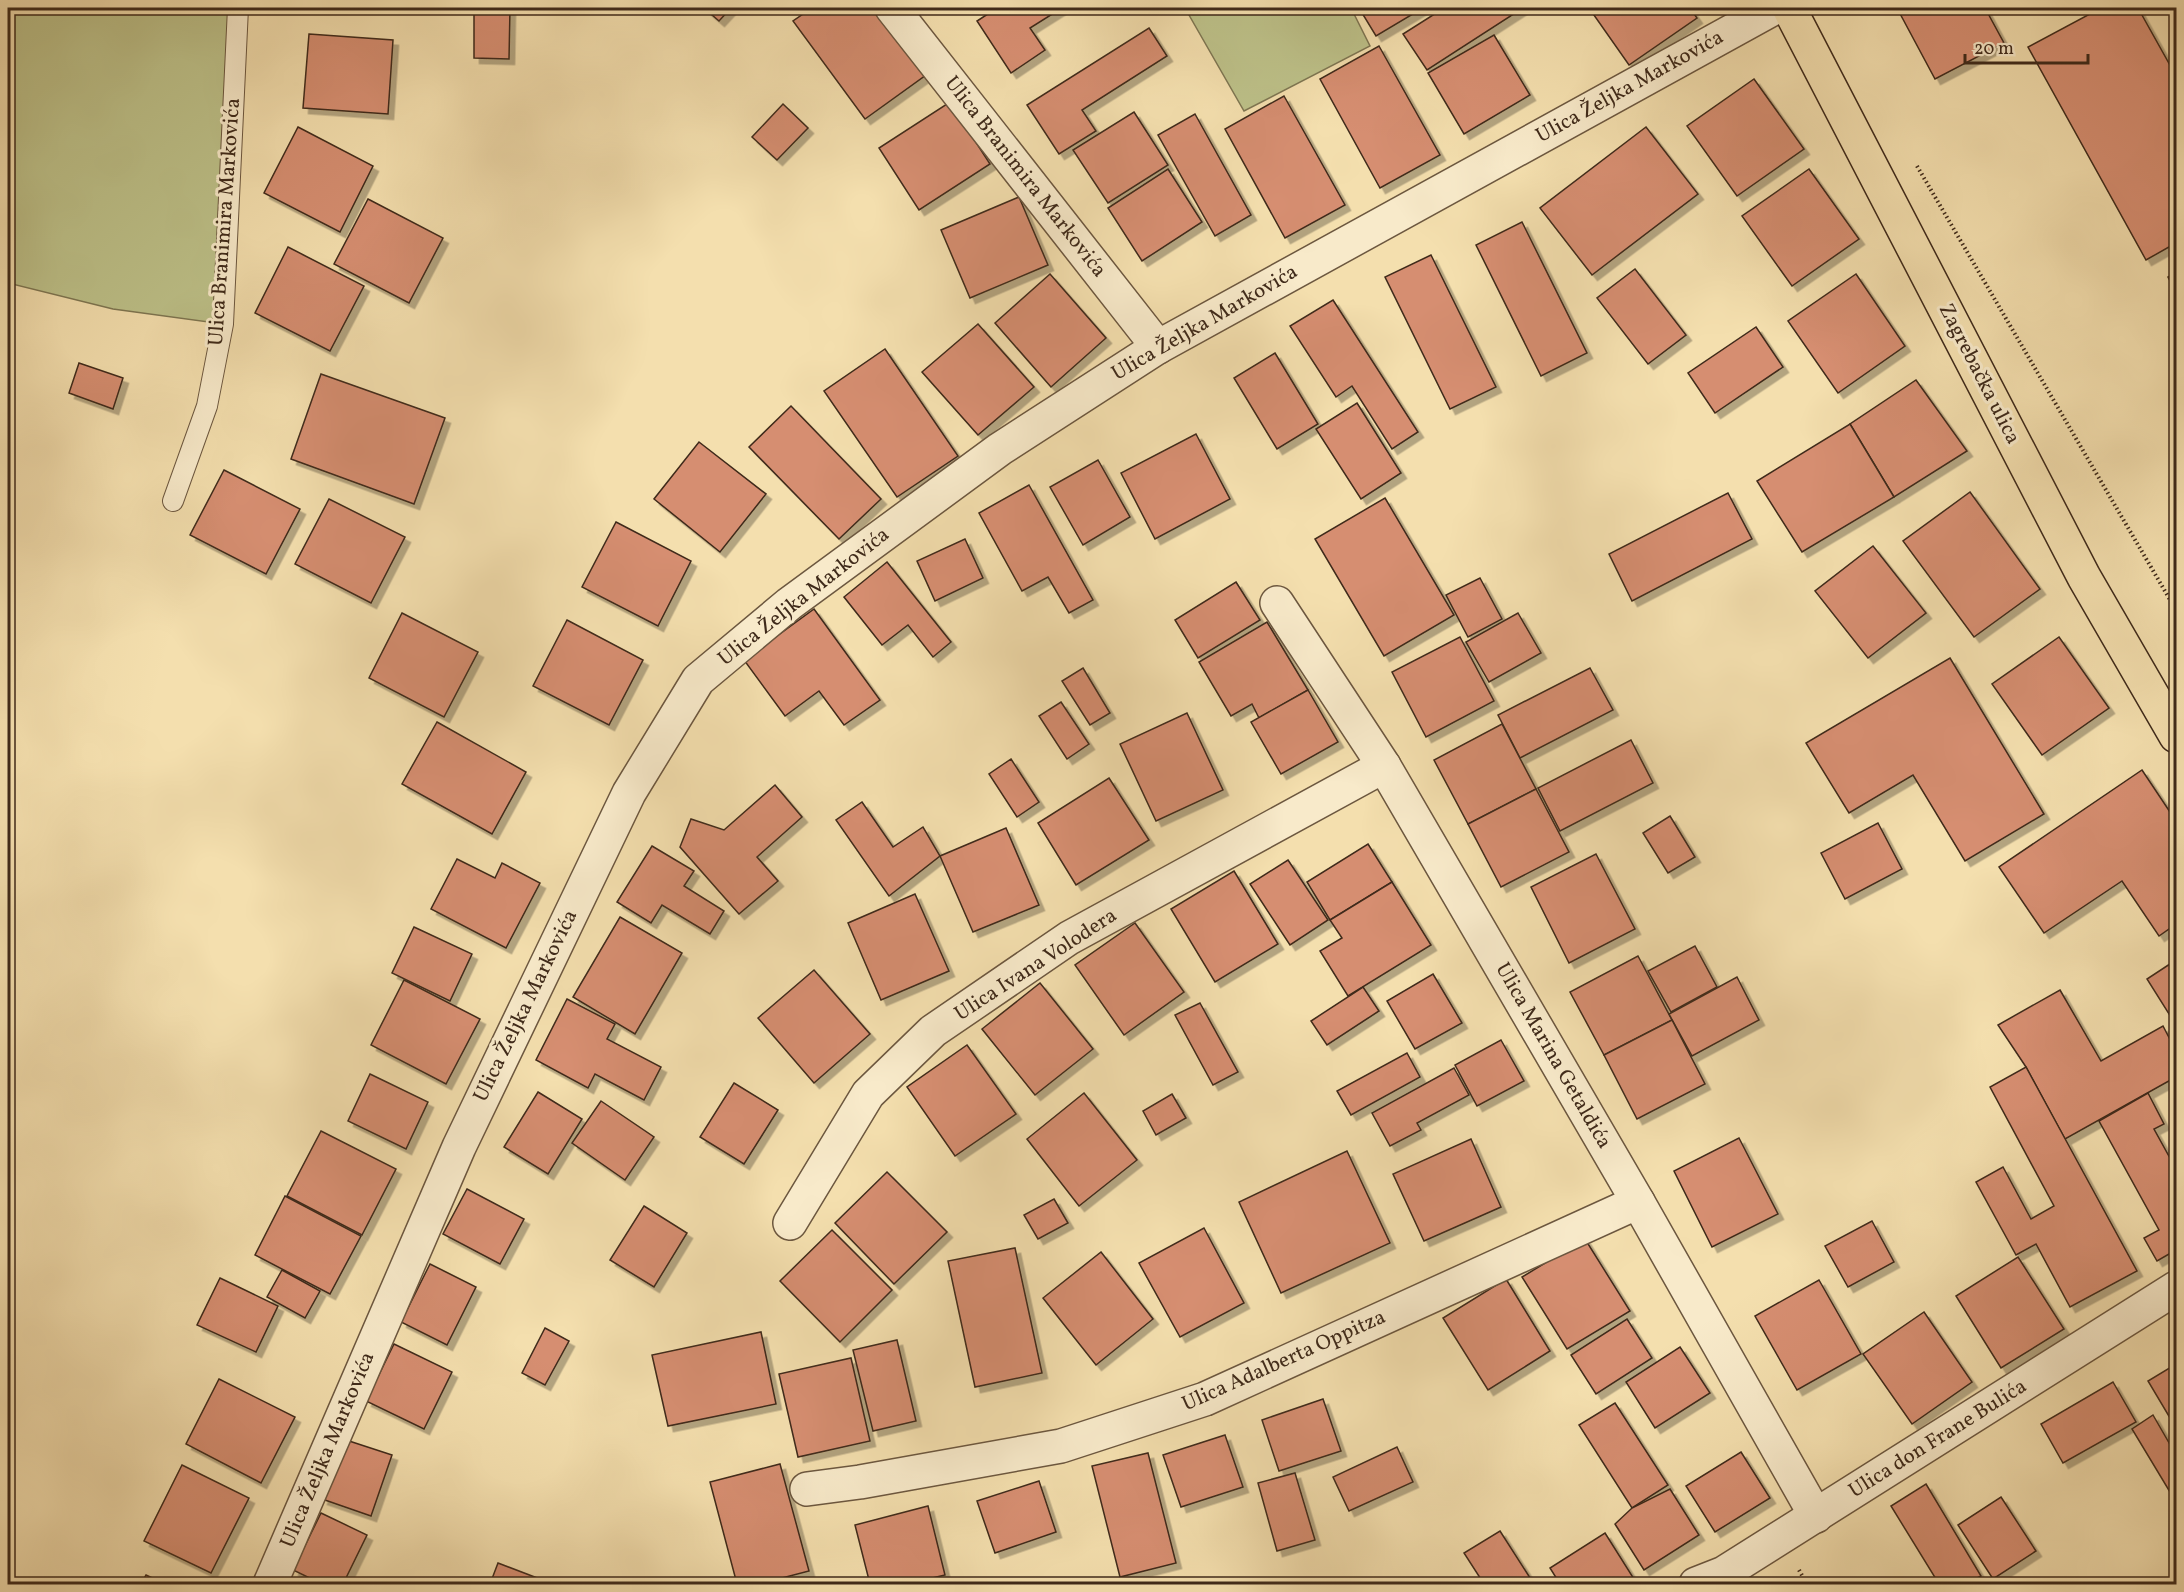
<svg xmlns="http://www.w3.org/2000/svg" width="2184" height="1592" viewBox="0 0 2184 1592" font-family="Vollkorn,serif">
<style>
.green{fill:#bdc189;stroke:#7e7652;stroke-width:1.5}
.building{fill:#d68e71;stroke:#3f2a1a;stroke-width:1.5;filter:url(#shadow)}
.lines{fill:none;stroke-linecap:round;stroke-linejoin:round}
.lane-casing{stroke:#6c573f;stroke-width:22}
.street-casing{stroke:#6c573f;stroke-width:36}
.primary-casing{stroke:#3f2a1a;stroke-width:36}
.path{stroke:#3f2a1a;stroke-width:4;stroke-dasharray:1.5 3;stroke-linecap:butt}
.lane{stroke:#f8eaca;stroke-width:20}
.street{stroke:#f8eaca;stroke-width:33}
.primary{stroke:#f4dfae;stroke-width:33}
.labels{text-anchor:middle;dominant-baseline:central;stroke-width:6;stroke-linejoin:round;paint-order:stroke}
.street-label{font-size:21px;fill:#3f2a1a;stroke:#f8eaca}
</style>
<defs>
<filter id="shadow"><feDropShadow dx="5.5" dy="5.5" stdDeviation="0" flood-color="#0004"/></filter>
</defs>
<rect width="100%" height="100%" fill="#f4dfae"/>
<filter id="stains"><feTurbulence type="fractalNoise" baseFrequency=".00333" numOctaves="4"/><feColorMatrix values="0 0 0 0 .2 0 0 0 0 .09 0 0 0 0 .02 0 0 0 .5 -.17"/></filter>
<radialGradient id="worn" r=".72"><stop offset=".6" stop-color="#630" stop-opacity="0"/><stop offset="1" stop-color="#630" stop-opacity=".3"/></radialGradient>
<g class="green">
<path d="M 8,8 L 240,8 L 223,324 L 113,309 L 8,283 Z"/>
<path d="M 1185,8 L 1307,8 L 1311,13 L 1321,8 L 1351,8 L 1370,46 L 1244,111 Z"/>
</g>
<g class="building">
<path d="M 474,8 L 510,8 L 509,59 L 474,58 Z"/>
<path d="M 704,8 L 731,8 L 719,21 Z"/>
<path d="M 812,8 L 876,8 L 926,75 L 865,119 L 793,21 Z"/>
<path d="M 997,8 L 1062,8 L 1030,28 L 1045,50 L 1011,73 L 977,21 Z"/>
<path d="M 1359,8 L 1423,8 L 1376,36 Z"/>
<path d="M 1444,8 L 1523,8 L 1427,70 L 1403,34 Z"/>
<path d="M 1589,8 L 1690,8 L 1697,18 L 1629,65 Z"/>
<path d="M 1897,8 L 1985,8 L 2004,43 L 1935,79 Z"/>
<path d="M 2101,8 L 2138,8 L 2176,76 L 2176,243 L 2146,260 L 2028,47 Z"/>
<path d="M 1149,28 L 1167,56 L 1082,110 L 1096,131 L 1059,154 L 1027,105 Z"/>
<path d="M 309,34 L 393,40 L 388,114 L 303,108 Z"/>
<path d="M 1494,35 L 1530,95 L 1464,134 L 1428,73 Z"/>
<path d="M 1379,46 L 1440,155 L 1380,188 L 1320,79 Z"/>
<path d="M 1754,79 L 1804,149 L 1737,196 L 1687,126 Z"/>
<path d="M 1284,96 L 1345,205 L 1285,238 L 1225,129 Z"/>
<path d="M 950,102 L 990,164 L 919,210 L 879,148 Z"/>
<path d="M 783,104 L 808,128 L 777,160 L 752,137 Z"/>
<path d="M 1134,112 L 1168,165 L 1108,203 L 1073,150 Z"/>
<path d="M 1195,114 L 1251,215 L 1215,236 L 1158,135 Z"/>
<path d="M 298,127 L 373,166 L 340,232 L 264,193 Z"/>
<path d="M 1646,127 L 1698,194 L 1592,275 L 1540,208 Z"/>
<path d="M 1168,169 L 1202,222 L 1142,261 L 1108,208 Z"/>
<path d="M 1809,169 L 1859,239 L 1792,286 L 1742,216 Z"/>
<path d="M 1019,197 L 1048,265 L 970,298 L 941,230 Z"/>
<path d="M 368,199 L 443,238 L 409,303 L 334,264 Z"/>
<path d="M 1522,222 L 1587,353 L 1541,376 L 1476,245 Z"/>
<path d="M 288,247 L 364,286 L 330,351 L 255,313 Z"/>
<path d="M 1431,255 L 1496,387 L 1450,409 L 1385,277 Z"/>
<path d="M 1635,269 L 1686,335 L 1648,364 L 1597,298 Z"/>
<path d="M 2176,272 L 2176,293 L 2168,277 Z"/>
<path d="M 1050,274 L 1106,338 L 1051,387 L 995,323 Z"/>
<path d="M 1856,274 L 1905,346 L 1838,393 L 1788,321 Z"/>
<path d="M 1333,300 L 1418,432 L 1392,449 L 1352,386 L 1336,397 L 1290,326 Z"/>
<path d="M 978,324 L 1034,387 L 978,435 L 922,372 Z"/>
<path d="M 1756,327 L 1783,367 L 1715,413 L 1688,373 Z"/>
<path d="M 885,349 L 958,456 L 897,497 L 824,391 Z"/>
<path d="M 1275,353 L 1318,424 L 1277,449 L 1234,378 Z"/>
<path d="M 79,363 L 123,378 L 113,409 L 69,393 Z"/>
<path d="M 321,374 L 445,418 L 414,504 L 291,459 Z"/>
<path d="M 1916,380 L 1967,451 L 1894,497 L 1850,424 Z"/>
<path d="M 1357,403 L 1401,473 L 1361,499 L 1316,429 Z"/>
<path d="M 791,406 L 881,499 L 839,539 L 749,447 Z"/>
<path d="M 1850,424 L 1894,497 L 1802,552 L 1757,481 Z"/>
<path d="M 1196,434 L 1230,499 L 1155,539 L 1121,473 Z"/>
<path d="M 699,442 L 766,494 L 720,552 L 654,499 Z"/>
<path d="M 1098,460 L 1130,517 L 1083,545 L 1050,487 Z"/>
<path d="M 224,470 L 300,509 L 266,574 L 190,535 Z"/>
<path d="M 1029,485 L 1093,600 L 1069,613 L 1048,577 L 1022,591 L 979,513 Z"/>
<path d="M 1970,492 L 2040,589 L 1974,637 L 1903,541 Z"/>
<path d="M 1728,493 L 1752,539 L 1632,601 L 1609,554 Z"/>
<path d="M 1385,498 L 1454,615 L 1384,656 L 1315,539 Z"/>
<path d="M 329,499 L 405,537 L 371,603 L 295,564 Z"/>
<path d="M 616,522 L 691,561 L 658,626 L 582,587 Z"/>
<path d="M 965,539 L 983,578 L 935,601 L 917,561 Z"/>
<path d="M 1873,546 L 1926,613 L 1868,658 L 1815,591 Z"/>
<path d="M 887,562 L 951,642 L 933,657 L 908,625 L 882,645 L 844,597 Z"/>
<path d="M 1480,578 L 1502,619 L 1468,637 L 1446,595 Z"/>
<path d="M 1236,582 L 1260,620 L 1198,658 L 1175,620 Z"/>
<path d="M 814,609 L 880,700 L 844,725 L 819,691 L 785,716 L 744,660 Z"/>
<path d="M 402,613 L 478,652 L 444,717 L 369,678 Z"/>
<path d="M 1518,613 L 1541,653 L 1489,682 L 1466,642 Z"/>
<path d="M 567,620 L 643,660 L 609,725 L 533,686 Z"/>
<path d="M 1267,622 L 1308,690 L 1259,718 L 1252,704 L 1231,716 L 1199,662 Z"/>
<path d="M 1460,637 L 1494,701 L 1426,737 L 1392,672 Z"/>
<path d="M 2059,637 L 2109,708 L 2042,755 L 1992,684 Z"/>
<path d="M 1950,658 L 2044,814 L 1965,861 L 1913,775 L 1849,813 L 1806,743 Z"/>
<path d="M 1083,668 L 1110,713 L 1090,725 L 1062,681 Z"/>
<path d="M 1590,668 L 1613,710 L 1520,758 L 1498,715 Z"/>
<path d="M 1308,690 L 1338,742 L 1281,774 L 1251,722 Z"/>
<path d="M 1061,702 L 1089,744 L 1067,759 L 1039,716 Z"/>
<path d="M 1187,713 L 1223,790 L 1156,821 L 1120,744 Z"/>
<path d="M 437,722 L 526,772 L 492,834 L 402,784 Z"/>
<path d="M 1502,724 L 1536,789 L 1468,824 L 1434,760 Z"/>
<path d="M 1631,740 L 1653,783 L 1560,831 L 1538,788 Z"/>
<path d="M 1011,759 L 1039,802 L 1017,817 L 989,774 Z"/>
<path d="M 2142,770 L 2176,821 L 2176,924 L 2159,936 L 2122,881 L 2044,933 L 1999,867 Z"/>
<path d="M 1109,778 L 1149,840 L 1076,885 L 1038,823 Z"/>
<path d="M 775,785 L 802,817 L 757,857 L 778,881 L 739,914 L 680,847 L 691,819 L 724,830 Z"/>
<path d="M 1536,789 L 1569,852 L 1501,887 L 1468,824 Z"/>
<path d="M 862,802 L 893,847 L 923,827 L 940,856 L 889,896 L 836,820 Z"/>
<path d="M 1670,816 L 1695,857 L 1668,873 L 1643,833 Z"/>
<path d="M 1878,823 L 1902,869 L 1845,899 L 1821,853 Z"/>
<path d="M 1006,828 L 1039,905 L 973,932 L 940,856 Z"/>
<path d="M 1368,844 L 1392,882 L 1330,920 L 1307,882 Z"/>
<path d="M 652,846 L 694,871 L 684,886 L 724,911 L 710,934 L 662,905 L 651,923 L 617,902 Z"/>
<path d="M 1596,854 L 1635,929 L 1569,963 L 1531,887 Z"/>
<path d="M 457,859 L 495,878 L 502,863 L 540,883 L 506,948 L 431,909 Z"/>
<path d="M 1288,860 L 1328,920 L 1290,945 L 1250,884 Z"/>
<path d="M 1234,871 L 1278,944 L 1215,982 L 1171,909 Z"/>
<path d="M 1392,882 L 1431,945 L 1348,996 L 1320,951 L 1342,938 L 1330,920 Z"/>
<path d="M 915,894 L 949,971 L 881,1000 L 848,923 Z"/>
<path d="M 620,917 L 682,953 L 635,1034 L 573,997 Z"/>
<path d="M 1135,923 L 1184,992 L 1124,1035 L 1075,965 Z"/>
<path d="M 414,927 L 472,954 L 450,1001 L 392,973 Z"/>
<path d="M 1695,946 L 1717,987 L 1671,1012 L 1648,971 Z"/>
<path d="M 1638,956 L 1672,1020 L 1604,1055 L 1570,992 Z"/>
<path d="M 2176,960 L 2176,1025 L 2147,979 Z"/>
<path d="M 814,970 L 870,1034 L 814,1083 L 758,1018 Z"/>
<path d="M 1433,974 L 1462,1023 L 1415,1049 L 1387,1001 Z"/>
<path d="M 1737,977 L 1759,1020 L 1692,1056 L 1669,1014 Z"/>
<path d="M 404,980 L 480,1019 L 446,1084 L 371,1045 Z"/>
<path d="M 1040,983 L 1093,1049 L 1035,1095 L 982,1029 Z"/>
<path d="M 1363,987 L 1379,1011 L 1327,1045 L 1311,1021 Z"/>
<path d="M 2060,990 L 2101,1061 L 2163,1026 L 2176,1051 L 2176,1077 L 2065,1139 L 2026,1067 L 1998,1025 Z"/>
<path d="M 567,999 L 615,1024 L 607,1039 L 661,1067 L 644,1100 L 595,1074 L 588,1088 L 536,1060 Z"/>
<path d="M 1200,1003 L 1238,1072 L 1213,1085 L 1175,1015 Z"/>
<path d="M 1672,1020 L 1705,1084 L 1637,1119 L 1604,1055 Z"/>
<path d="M 1501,1040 L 1524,1081 L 1477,1106 L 1455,1065 Z"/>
<path d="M 967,1045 L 1016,1114 L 955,1156 L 907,1087 Z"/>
<path d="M 1407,1053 L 1420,1077 L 1351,1115 L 1337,1091 Z"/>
<path d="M 2026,1067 L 2137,1271 L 2070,1307 L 2036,1244 L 2016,1255 L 1976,1182 L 2003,1167 L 2031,1219 L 2054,1206 L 1990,1087 Z"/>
<path d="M 1454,1068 L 1469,1095 L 1417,1123 L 1421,1130 L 1390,1146 L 1372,1113 Z"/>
<path d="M 370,1074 L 428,1102 L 406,1149 L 348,1121 Z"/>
<path d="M 734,1083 L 778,1110 L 744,1164 L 700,1137 Z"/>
<path d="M 538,1092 L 582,1119 L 548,1174 L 504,1147 Z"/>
<path d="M 1084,1093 L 1137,1160 L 1079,1206 L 1027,1139 Z"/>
<path d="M 2148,1093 L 2164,1124 L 2154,1129 L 2176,1169 L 2176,1250 L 2157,1261 L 2144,1238 L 2159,1230 L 2099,1121 Z"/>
<path d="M 1172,1094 L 1186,1118 L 1156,1135 L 1143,1111 Z"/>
<path d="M 601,1101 L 654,1137 L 625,1180 L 572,1143 Z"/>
<path d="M 321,1131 L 396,1169 L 362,1235 L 287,1196 Z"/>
<path d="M 1739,1138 L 1778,1214 L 1712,1247 L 1674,1171 Z"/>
<path d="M 1471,1139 L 1501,1207 L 1424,1241 L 1393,1174 Z"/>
<path d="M 1347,1151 L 1390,1243 L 1281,1293 L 1239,1202 Z"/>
<path d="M 887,1172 L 947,1232 L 894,1284 L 835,1223 Z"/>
<path d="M 467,1189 L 524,1219 L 500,1264 L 443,1234 Z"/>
<path d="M 285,1196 L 361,1236 L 330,1294 L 255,1255 Z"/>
<path d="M 1054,1199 L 1068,1223 L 1038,1239 L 1024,1215 Z"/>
<path d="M 644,1206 L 687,1233 L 654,1287 L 610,1260 Z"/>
<path d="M 1872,1221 L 1894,1262 L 1848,1287 L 1825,1246 Z"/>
<path d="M 1204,1228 L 1244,1303 L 1180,1337 L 1139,1263 Z"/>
<path d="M 832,1230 L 892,1290 L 840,1342 L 780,1281 Z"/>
<path d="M 1585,1239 L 1630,1311 L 1567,1349 L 1522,1277 Z"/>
<path d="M 1015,1248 L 1042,1373 L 975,1387 L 948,1261 Z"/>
<path d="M 1101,1252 L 1153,1319 L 1096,1365 L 1043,1298 Z"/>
<path d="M 2018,1257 L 2064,1329 L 2001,1368 L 1956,1296 Z"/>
<path d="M 430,1264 L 476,1287 L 447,1345 L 401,1322 Z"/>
<path d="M 282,1270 L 320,1291 L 305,1318 L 267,1297 Z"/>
<path d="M 220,1278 L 278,1306 L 256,1352 L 197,1325 Z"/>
<path d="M 1506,1279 L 1550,1351 L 1488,1390 L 1443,1318 Z"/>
<path d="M 1819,1280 L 1861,1354 L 1797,1390 L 1755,1316 Z"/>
<path d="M 1924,1312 L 1972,1382 L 1912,1424 L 1863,1354 Z"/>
<path d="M 1627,1319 L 1652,1358 L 1596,1394 L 1571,1355 Z"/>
<path d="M 545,1328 L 569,1341 L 545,1385 L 522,1373 Z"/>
<path d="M 761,1332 L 776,1404 L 668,1426 L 652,1355 Z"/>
<path d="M 897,1340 L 916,1421 L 873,1431 L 853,1350 Z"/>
<path d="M 394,1344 L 452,1372 L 424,1429 L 366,1401 Z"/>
<path d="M 1680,1347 L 1710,1393 L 1655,1428 L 1626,1382 Z"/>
<path d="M 851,1358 L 870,1441 L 798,1457 L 779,1374 Z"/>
<path d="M 2176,1364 L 2176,1428 L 2148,1381 Z"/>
<path d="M 219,1379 L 295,1417 L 261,1483 L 186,1444 Z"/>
<path d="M 2113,1382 L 2136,1422 L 2063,1463 L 2041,1424 Z"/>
<path d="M 1323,1399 L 1341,1451 L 1279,1471 L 1262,1420 Z"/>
<path d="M 1615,1403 L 1668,1485 L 1632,1508 L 1579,1425 Z"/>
<path d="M 2153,1415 L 2176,1455 L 2176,1502 L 2132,1429 Z"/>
<path d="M 1225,1435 L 1243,1487 L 1181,1507 L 1163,1455 Z"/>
<path d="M 343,1439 L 392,1455 L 371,1516 L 322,1499 Z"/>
<path d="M 1397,1447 L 1413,1482 L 1349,1511 L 1333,1477 Z"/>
<path d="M 1741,1452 L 1770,1498 L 1715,1532 L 1686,1486 Z"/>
<path d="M 1148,1453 L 1176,1563 L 1120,1577 L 1092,1466 Z"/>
<path d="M 780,1464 L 809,1571 L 759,1584 L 737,1584 L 710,1482 Z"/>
<path d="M 182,1465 L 249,1498 L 211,1573 L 144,1541 Z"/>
<path d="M 1295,1473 L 1315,1540 L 1277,1551 L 1258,1483 Z"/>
<path d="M 1039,1481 L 1056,1532 L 995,1553 L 977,1501 Z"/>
<path d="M 1926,1484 L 1981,1576 L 1966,1584 L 1939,1584 L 1891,1506 Z"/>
<path d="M 1670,1489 L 1699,1535 L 1644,1570 L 1615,1524 L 1632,1508 Z"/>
<path d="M 2001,1497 L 2036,1551 L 1993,1579 L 1958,1525 Z"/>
<path d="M 928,1506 L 945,1575 L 907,1584 L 870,1584 L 855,1525 Z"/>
<path d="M 321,1513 L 367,1535 L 343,1584 L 322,1584 L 293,1570 Z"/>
<path d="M 1500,1531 L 1534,1584 L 1484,1584 L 1464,1553 Z"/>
<path d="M 1605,1533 L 1634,1579 L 1626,1584 L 1560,1584 L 1550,1568 Z"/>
<path d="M 498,1563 L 553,1584 L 490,1584 Z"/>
<path d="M 146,1575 L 165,1584 L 141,1584 Z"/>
</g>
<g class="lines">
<defs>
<path id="lane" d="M 173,501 L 207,406 L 223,324 L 238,8"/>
<g id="street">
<path d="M 892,8 L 1158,347"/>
<path d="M 1277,603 L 1384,766 L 1638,1202 L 1816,1516"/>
<path d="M 790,1223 L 868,1094 L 933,1031 L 1069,938 L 1384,766"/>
<path d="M 807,1489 L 860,1482 L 1061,1446 L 1205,1399 L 1638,1202"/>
<path d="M 270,1584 L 459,1147 L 629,793 L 698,680 L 789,604 L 1000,449 L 1158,347 L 1774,8"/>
<path d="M 1696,1584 L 1724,1573 L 2176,1288"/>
</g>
<path id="primary" d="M 1789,8 L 2084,577 L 2176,736"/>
</defs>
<use href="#lane" class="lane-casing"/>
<use href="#street" class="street-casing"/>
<use href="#primary" class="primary-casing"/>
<g class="path">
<path d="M 1917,166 L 2176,610"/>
<path d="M 1799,1570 L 1807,1584"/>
</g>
<use href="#lane" class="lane"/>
<use href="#street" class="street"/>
<use href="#primary" class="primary"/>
</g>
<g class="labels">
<g class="street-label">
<text transform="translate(1630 87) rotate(-29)">Ulica Željka Markovića</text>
<text transform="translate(1025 177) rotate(52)">Ulica Branimira Markovića</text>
<text transform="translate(225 222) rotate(-86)">Ulica Branimira Markovića</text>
<text transform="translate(1205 323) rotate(-30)">Ulica Željka Markovića</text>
<text transform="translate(1979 374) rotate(63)">Zagrebačka ulica</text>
<text transform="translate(804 597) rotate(-38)">Ulica Željka Markovića</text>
<text transform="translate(1036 965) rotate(-33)">Ulica Ivana Volodera</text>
<text transform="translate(526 1006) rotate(-64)">Ulica Željka Markovića</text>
<text transform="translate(1553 1056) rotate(60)">Ulica Marina Getaldića</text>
<text transform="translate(1284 1361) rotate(-24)">Ulica Adalberta Oppitza</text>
<text transform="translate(1938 1439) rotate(-32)">Ulica don Frane Bulića</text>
<text transform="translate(328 1450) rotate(-67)">Ulica Željka Markovića</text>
</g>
</g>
<rect width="2184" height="1592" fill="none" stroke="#f4dfae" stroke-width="30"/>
<rect x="9" y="9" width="2166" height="1574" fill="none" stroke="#3f2a1a" stroke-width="3"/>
<rect x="15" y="15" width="2154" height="1562" fill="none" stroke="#3f2a1a" stroke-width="1.5"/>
<path d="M1965 54v9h123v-9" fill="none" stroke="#3f2a1a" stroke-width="3"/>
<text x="1974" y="54" font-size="18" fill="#3f2a1a" stroke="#f8eaca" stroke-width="4.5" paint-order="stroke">20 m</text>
<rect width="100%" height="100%" filter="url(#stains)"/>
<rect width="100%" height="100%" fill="url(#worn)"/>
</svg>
